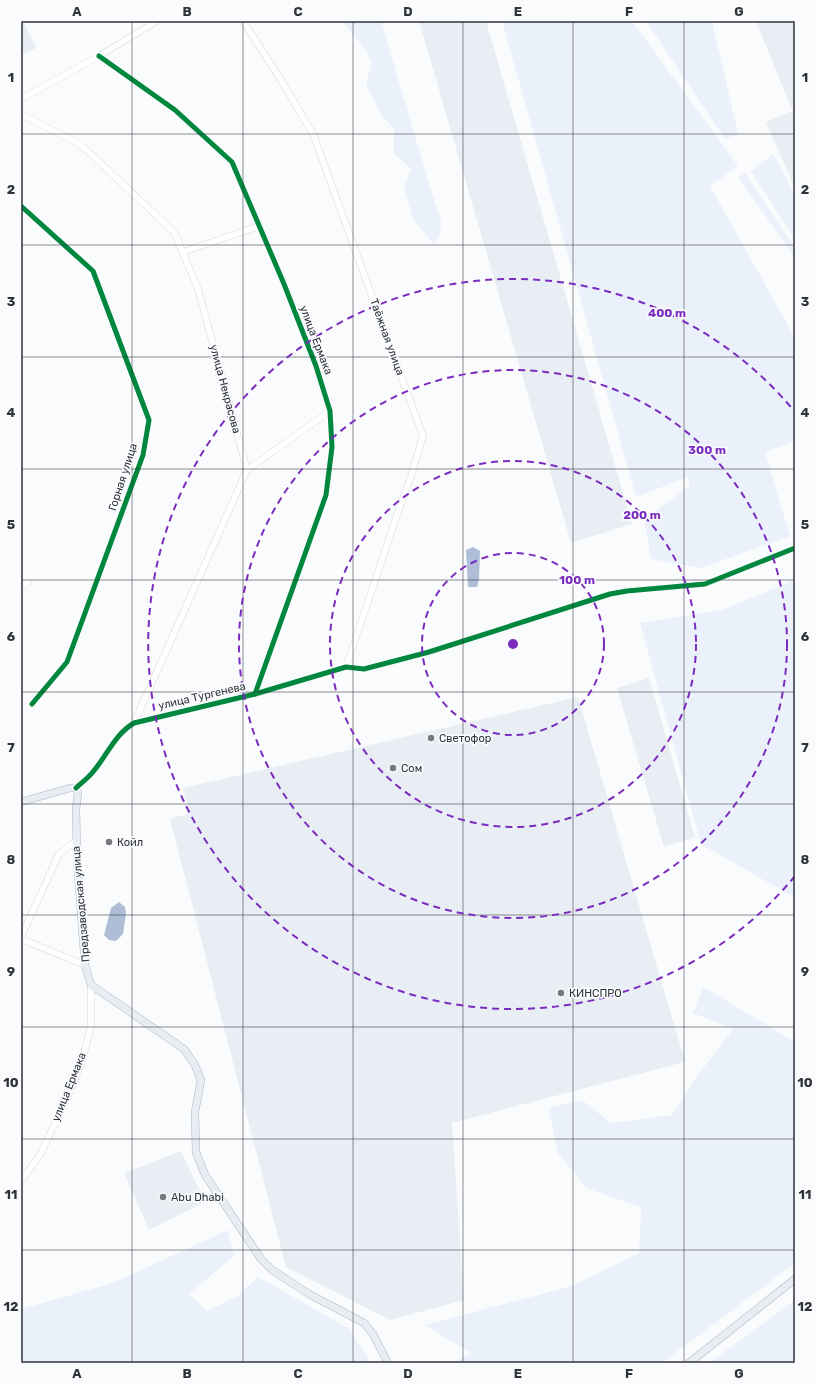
<svg xmlns="http://www.w3.org/2000/svg" width="816" height="1384" viewBox="0 0 816 1384" font-family="Rubik,sans-serif">
<style>
.built{fill:#e9eef5}
.green{fill:#eaf1fb}
.water{fill:#aebed7}
.lines{fill:none;stroke-linecap:round;stroke-linejoin:round}
.minor-casing{stroke:#d6d9dc;stroke-width:7}
.major-casing{stroke:#afb7c3;stroke-width:8}
.minor{stroke:#fefeff;stroke-width:6}
.major{stroke:#e8edf4;stroke-width:7}
.cycleway-casing{stroke:#f9fbfd;stroke-width:8}
.cycleway{stroke:#00873e;stroke-width:5}
.grid{fill:none;stroke:#2f3238;stroke-width:1;stroke-opacity:0.55}
.ring{fill:none;stroke:#7b2cbf;stroke-width:2;stroke-dasharray:7 5}
.poi-dot{fill:#76787d;stroke:#f9fbfd;stroke-width:1.5}
.labels{text-anchor:middle;dominant-baseline:central;stroke-width:3.5;stroke-linejoin:round;paint-order:stroke}
.street-label{font-size:11px;fill:#2f3238;stroke:#f9fbfd}
.poi-label{font-size:11px;fill:#2f3238;stroke:#f9fbfd;text-anchor:start}
.centre{fill:#7b2cbf;stroke:#f9fbfd;stroke-width:2}
.ring-label{font-size:12px;text-anchor:middle;font-weight:bold;fill:#7b2cbf;stroke:#f9fbfd;stroke-width:3.5;stroke-linejoin:round;paint-order:stroke}
.neatline{fill:none;stroke:#2f3238;stroke-width:1.5}
.grid-label{font-size:13px;text-anchor:middle;font-weight:bold;fill:#2f3238}
</style>
<rect width="100%" height="100%" fill="#fafbfc"/>
<g class="built">
<path d="M 21,21 L 23,21 L 36,48 L 21,55 Z"/>
<path d="M 419,21 L 486,21 L 632,524 L 571,543 Z"/>
<path d="M 756,21 L 795,21 L 795,107 L 791,108 Z"/>
<path d="M 795,110 L 795,189 L 766,122 Z"/>
<path d="M 649,678 L 695,837 L 664,847 L 617,688 Z"/>
<path d="M 578,697 L 685,1062 L 452,1123 L 464,1300 L 390,1320 L 286,1267 L 170,819 L 190,813 L 183,788 Z"/>
<path d="M 181,1151 L 205,1202 L 149,1230 L 124,1173 Z"/>
</g>
<g class="green">
<path d="M 342,21 L 381,21 L 432,194 L 441,220 L 440,236 L 433,243 L 413,219 L 404,188 L 411,169 L 394,153 L 394,129 L 381,115 L 366,84 L 372,62 L 365,49 Z"/>
<path d="M 502,21 L 632,21 L 738,166 L 710,186 L 795,338 L 795,441 L 765,452 L 790,536 L 701,568 L 651,559 L 644,519 L 690,486 L 688,477 L 636,497 Z"/>
<path d="M 646,21 L 712,21 L 738,134 L 725,139 Z"/>
<path d="M 773,154 L 795,194 L 795,240 L 751,171 Z"/>
<path d="M 745,173 L 795,248 L 795,258 L 738,177 Z"/>
<path d="M 795,580 L 795,898 L 701,844 L 640,623 L 722,610 Z"/>
<path d="M 703,987 L 795,1042 L 795,1263 L 662,1363 L 452,1363 L 471,1353 L 425,1325 L 572,1286 L 639,1253 L 641,1207 L 586,1188 L 558,1153 L 549,1111 L 552,1107 L 582,1100 L 611,1123 L 672,1115 L 695,1079 L 733,1029 L 693,1013 Z"/>
<path d="M 228,1230 L 234,1256 L 189,1294 L 207,1311 L 238,1296 L 258,1277 L 348,1328 L 369,1359 L 370,1363 L 21,1363 L 21,1309 L 113,1283 Z"/>
<path d="M 795,1300 L 795,1363 L 709,1363 Z"/>
</g>
<g class="water">
<path d="M 473,547 L 480,551 L 479,580 L 477,587 L 468,587 L 466,550 Z"/>
<path d="M 119,902 L 125,907 L 126,913 L 123,934 L 116,941 L 109,940 L 104,935 L 111,908 Z"/>
</g>
<g class="lines">
<defs>
<g id="minor">
<path d="M 243,21 L 281,80 L 313,134 L 423,436 L 411,476 L 396,518 L 346,667"/>
<path d="M 99,56 L 175,110 L 232,162 L 284,284 L 316,366 L 330,411 L 332,447 L 326,495 L 255,694"/>
<path d="M 21,99 L 99,56 L 157,21"/>
<path d="M 21,114 L 81,145 L 174,232 L 198,289 L 247,470 L 134,723"/>
<path d="M 21,206 L 93,271 L 149,420 L 143,455 L 67,662 L 32,704"/>
<path d="M 183,252 L 259,226"/>
<path d="M 247,470 L 330,411"/>
<path d="M 21,585 L 28,583"/>
<path d="M 76,788 C 81,783 87,779 92,773 C 107,756 114,735 134,723 L 255,694 L 346,667 L 364,669 L 429,652 L 610,594 L 627,591 L 705,584 L 795,548"/>
<path d="M 21,937 L 59,854 L 76,841"/>
<path d="M 21,939 L 85,965"/>
<path d="M 21,1181 L 40,1155 L 69,1094 L 82,1062 L 91,1025 L 91,985"/>
</g>
<g id="major">
<path d="M 21,802 L 70,788 L 76,788 L 78,792 L 76,809 L 77,858 L 85,965 L 91,985 L 184,1049 L 195,1065 L 201,1080 L 195,1112 L 196,1152 L 205,1175 L 261,1259 L 272,1270 L 309,1294 L 364,1323 L 373,1334 L 388,1363"/>
<path d="M 689,1363 L 795,1279"/>
</g>
</defs>
<use href="#minor" class="minor-casing"/>
<use href="#major" class="major-casing"/>
<use href="#minor" class="minor"/>
<use href="#major" class="major"/>
<defs>
<g id="cycleway">
<path d="M 99,56 L 175,110 L 232,162 L 284,284 L 316,366 L 330,411 L 332,447 L 326,495 L 255,694"/>
<path d="M 21,206 L 93,271 L 149,420 L 143,455 L 67,662 L 32,704"/>
<path d="M 76,788 C 81,783 87,779 92,773 C 107,756 114,735 134,723 L 255,694 L 346,667 L 364,669 L 429,652 L 610,594 L 627,591 L 705,584 L 795,548"/>
</g>
</defs>
<use href="#cycleway" class="cycleway-casing"/>
<use href="#cycleway" class="cycleway"/>
</g>
<path class="grid" d="M 132,21 L 132,1363M 243,21 L 243,1363M 353,21 L 353,1363M 463,21 L 463,1363M 573,21 L 573,1363M 684,21 L 684,1363M 21,134 L 795,134M 21,245 L 795,245M 21,357 L 795,357M 21,469 L 795,469M 21,580 L 795,580M 21,692 L 795,692M 21,804 L 795,804M 21,915 L 795,915M 21,1027 L 795,1027M 21,1139 L 795,1139M 21,1250 L 795,1250"/>
<g class="ring">
<circle cx="513" cy="644" r="91"/>
<circle cx="513" cy="644" r="183"/>
<circle cx="513" cy="644" r="274"/>
<path d="M795 876A365 365 0 1 1 795 412"/>
</g>
<g class="poi-dot">
<circle cx="431" cy="738" r="4"/>
<circle cx="393" cy="768" r="4"/>
<circle cx="109" cy="842" r="4"/>
<circle cx="561" cy="993" r="4"/>
<circle cx="163" cy="1197" r="4"/>
</g>
<g class="labels">
<g class="street-label">
<text transform="translate(387 337) rotate(70)">Таёжная улица</text>
<text transform="translate(316 340) rotate(69)">улица Ермака</text>
<text transform="translate(225 389) rotate(75)">улица Некрасова</text>
<text transform="translate(123 477) rotate(-72)">Горная улица</text>
<text transform="translate(202 696) rotate(-13)">улица Тургенева</text>
<text transform="translate(81 904) rotate(-95)">Предзаводская улица</text>
<text transform="translate(69 1087) rotate(-68)">улица Ермака</text>
</g>
<g class="poi-label">
<text x="439" y="738">Светофор</text>
<text x="401" y="768">Сом</text>
<text x="117" y="842">Койл</text>
<text x="569" y="993">КИНСПРО</text>
<text x="171" y="1197">Abu Dhabi</text>
</g>
</g>
<circle cx="513" cy="644" r="6" class="centre"/>
<g class="ring-label">
<text x="667" y="317">400 m</text>
<text x="707" y="454">300 m</text>
<text x="642" y="519">200 m</text>
<text x="577" y="584">100 m</text>
</g>
<rect width="816" height="1384" fill="none" stroke="#f9fbfd" stroke-width="44"/>
<rect x="22" y="22" width="772" height="1340" class="neatline"/>
<g class="grid-label">
<text x="77" y="16">A</text>
<text x="187" y="16">B</text>
<text x="298" y="16">C</text>
<text x="408" y="16">D</text>
<text x="518" y="16">E</text>
<text x="629" y="16">F</text>
<text x="739" y="16">G</text>
<text x="11" y="82">1</text>
<text x="805" y="82">1</text>
<text x="11" y="194">2</text>
<text x="805" y="194">2</text>
<text x="11" y="306">3</text>
<text x="805" y="306">3</text>
<text x="11" y="417">4</text>
<text x="805" y="417">4</text>
<text x="11" y="529">5</text>
<text x="805" y="529">5</text>
<text x="11" y="641">6</text>
<text x="805" y="641">6</text>
<text x="11" y="752">7</text>
<text x="805" y="752">7</text>
<text x="11" y="864">8</text>
<text x="805" y="864">8</text>
<text x="11" y="976">9</text>
<text x="805" y="976">9</text>
<text x="11" y="1087">10</text>
<text x="805" y="1087">10</text>
<text x="11" y="1199">11</text>
<text x="805" y="1199">11</text>
<text x="11" y="1311">12</text>
<text x="805" y="1311">12</text>
<text x="77" y="1378">A</text>
<text x="187" y="1378">B</text>
<text x="298" y="1378">C</text>
<text x="408" y="1378">D</text>
<text x="518" y="1378">E</text>
<text x="629" y="1378">F</text>
<text x="739" y="1378">G</text>
</g>
</svg>
